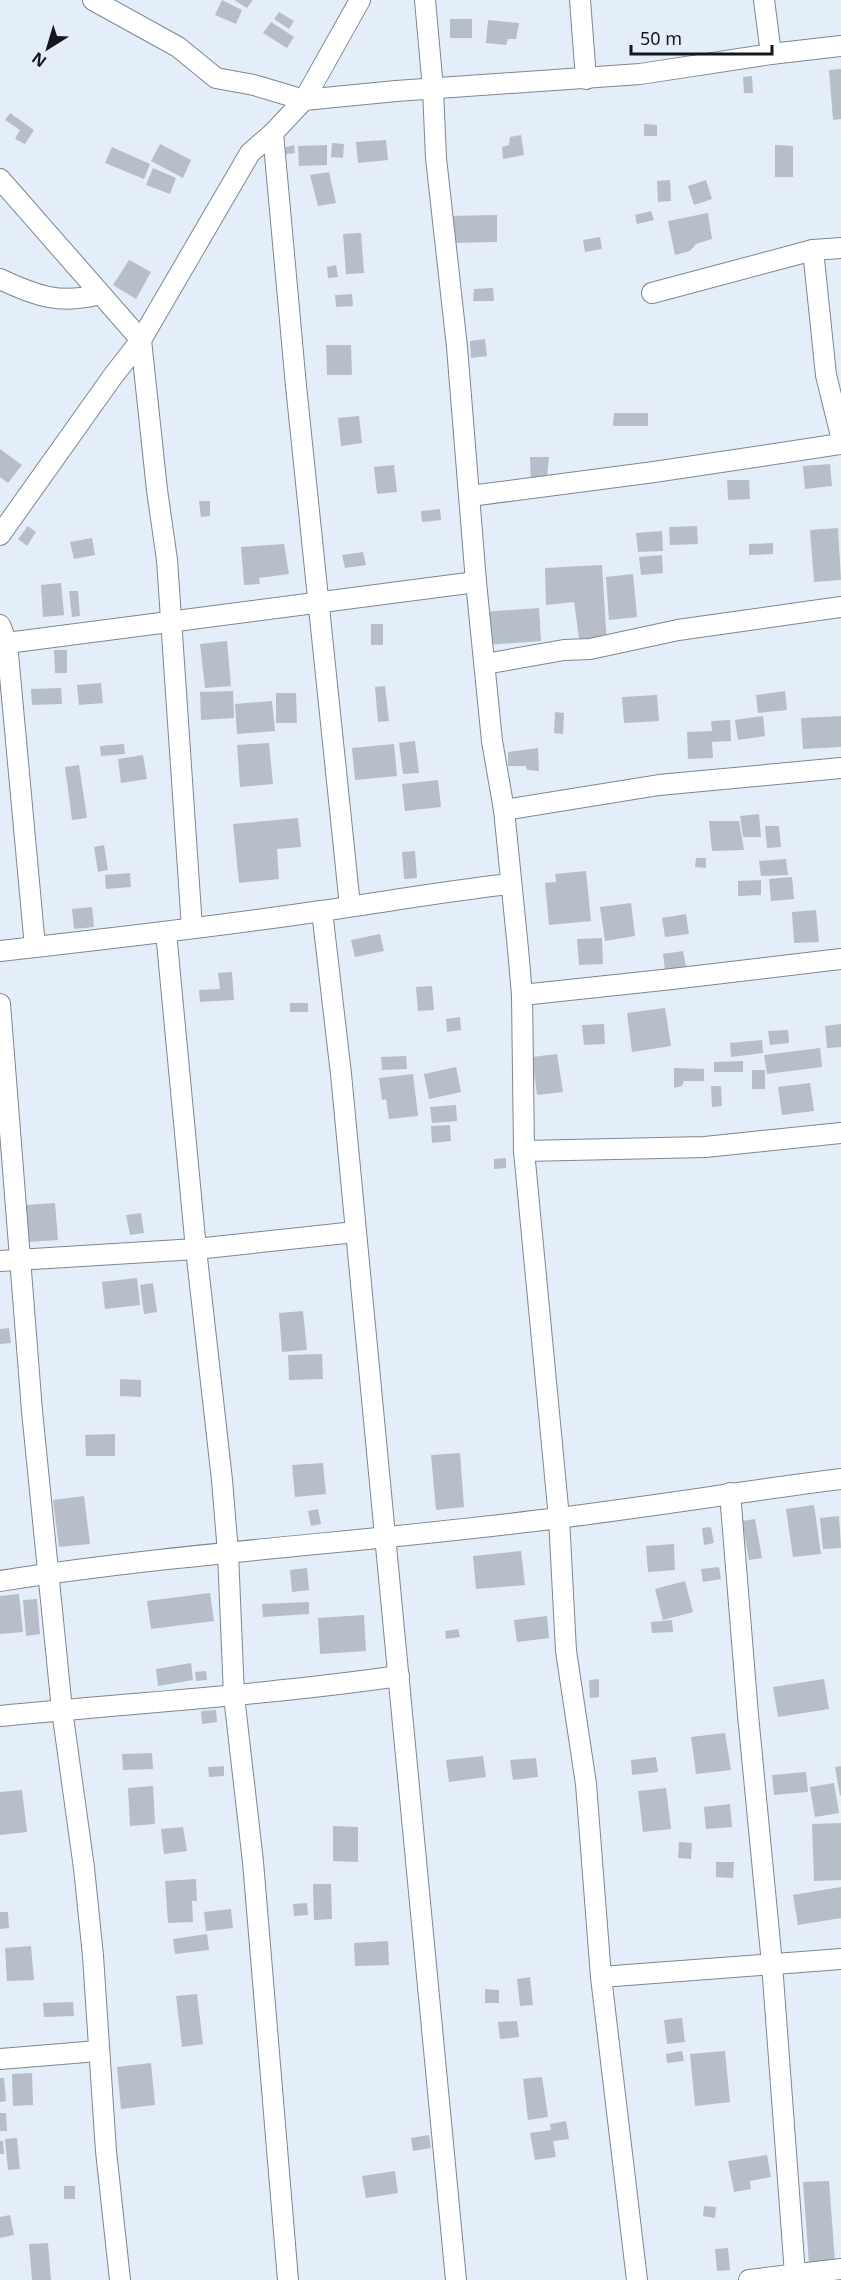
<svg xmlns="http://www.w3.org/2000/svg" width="841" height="2280" viewBox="0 0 841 2280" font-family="'Noto Sans',sans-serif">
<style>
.building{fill:#b8bdca}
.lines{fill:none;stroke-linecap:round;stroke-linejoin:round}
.minor-casing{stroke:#7d8791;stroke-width:22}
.minor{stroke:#fff;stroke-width:20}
</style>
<rect width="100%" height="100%" fill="#e3eefa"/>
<g class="building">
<path d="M 222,0 L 242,10 L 236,24 L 215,15 Z"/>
<path d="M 234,0 L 253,0 L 247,8 Z"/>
<path d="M 279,12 L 294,21 L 289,29 L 274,19 Z"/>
<rect x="450" y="19" width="22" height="19"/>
<path d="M 488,20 L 519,23 L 516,39 L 508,39 L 506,45 L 486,43 Z"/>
<path d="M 271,22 L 294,37 L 287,48 L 263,33 Z"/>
<path d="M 841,69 L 841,119 L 833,120 L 829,70 Z"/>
<path d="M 752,76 L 753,93 L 744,93 L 743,77 Z"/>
<path d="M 10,113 L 34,130 L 25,144 L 15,139 L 20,130 L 5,120 Z"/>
<path d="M 644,124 L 657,125 L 657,136 L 644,136 Z"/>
<path d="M 521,135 L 524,155 L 503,159 L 502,147 L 509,145 L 510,137 Z"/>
<path d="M 386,140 L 388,160 L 358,163 L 356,142 Z"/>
<path d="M 332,143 L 344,144 L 343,158 L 331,157 Z"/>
<path d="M 160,144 L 191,160 L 183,178 L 151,161 Z"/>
<path d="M 294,145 L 295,153 L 282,155 L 283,148 Z"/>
<path d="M 327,145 L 327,165 L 299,166 L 298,146 Z"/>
<path d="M 775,145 L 793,146 L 793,177 L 775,177 Z"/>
<path d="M 112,147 L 150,164 L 144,179 L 105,163 Z"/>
<path d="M 153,168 L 176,178 L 170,194 L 146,185 Z"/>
<path d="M 329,172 L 336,203 L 318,206 L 310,175 Z"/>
<path d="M 670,180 L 671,201 L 658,202 L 657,181 Z"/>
<path d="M 706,180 L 712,199 L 694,205 L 688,186 Z"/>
<path d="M 651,211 L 654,220 L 637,224 L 635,215 Z"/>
<path d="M 708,213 L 712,239 L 696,244 L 690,251 L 675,255 L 668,221 Z"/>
<path d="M 497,215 L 497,242 L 449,243 L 449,216 Z"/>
<path d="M 361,233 L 364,273 L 346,274 L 343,234 Z"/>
<path d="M 600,237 L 602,249 L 585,252 L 583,240 Z"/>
<path d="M 129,260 L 151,272 L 136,299 L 113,285 Z"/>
<path d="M 336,265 L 338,277 L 328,278 L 327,267 Z"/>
<path d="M 493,288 L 494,301 L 473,301 L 474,289 Z"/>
<path d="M 352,294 L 353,306 L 336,307 L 335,295 Z"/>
<path d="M 485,339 L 487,356 L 471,358 L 470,341 Z"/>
<path d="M 326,345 L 351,345 L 352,375 L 327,375 Z"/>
<path d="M 614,413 L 648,413 L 648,426 L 613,426 Z"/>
<path d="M 359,416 L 362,443 L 341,446 L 338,418 Z"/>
<path d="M 0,449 L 22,465 L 8,483 L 0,477 Z"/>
<path d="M 530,457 L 549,457 L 547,477 L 531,484 Z"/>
<path d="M 830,464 L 832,486 L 805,489 L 803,466 Z"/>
<path d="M 394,465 L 397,492 L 377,494 L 374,467 Z"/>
<path d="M 727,480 L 749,480 L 750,499 L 728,500 Z"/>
<path d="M 199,501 L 210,501 L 210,516 L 201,517 Z"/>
<path d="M 440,509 L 441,520 L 422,522 L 421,511 Z"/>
<path d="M 28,526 L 36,532 L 27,546 L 18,539 Z"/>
<path d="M 697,526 L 698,544 L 670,545 L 669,527 Z"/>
<path d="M 838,528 L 841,580 L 814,582 L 810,530 Z"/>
<path d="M 662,531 L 663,551 L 638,552 L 636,533 Z"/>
<path d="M 92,538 L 95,555 L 74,559 L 70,542 Z"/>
<path d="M 773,543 L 773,554 L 749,555 L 749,544 Z"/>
<path d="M 284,544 L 289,574 L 259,578 L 260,584 L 244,585 L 241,547 Z"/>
<path d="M 363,552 L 366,565 L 345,568 L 342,555 Z"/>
<path d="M 662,555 L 663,573 L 641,575 L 639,557 Z"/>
<path d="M 602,565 L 607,644 L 580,645 L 574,602 L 546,605 L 545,568 Z"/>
<path d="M 633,574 L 637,617 L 609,620 L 606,577 Z"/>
<path d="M 61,583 L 64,615 L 43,617 L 41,585 Z"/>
<path d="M 69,591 L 78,591 L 80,616 L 72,617 Z"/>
<path d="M 539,608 L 541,641 L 486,645 L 483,612 Z"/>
<rect x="371" y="624" width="12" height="21"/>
<path d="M 227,641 L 231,686 L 205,688 L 200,644 Z"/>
<path d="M 54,650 L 67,650 L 67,673 L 55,673 Z"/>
<path d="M 101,683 L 103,703 L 79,705 L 77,685 Z"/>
<path d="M 385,686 L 389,721 L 378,722 L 375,687 Z"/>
<path d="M 61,688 L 62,704 L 32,705 L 31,689 Z"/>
<path d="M 233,691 L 234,718 L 201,720 L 200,692 Z"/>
<path d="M 785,691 L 787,710 L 758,713 L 756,695 Z"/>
<path d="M 276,693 L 296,693 L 297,723 L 276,723 Z"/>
<path d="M 657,695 L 659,721 L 624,723 L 622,697 Z"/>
<path d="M 272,701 L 275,731 L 237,734 L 235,704 Z"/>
<path d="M 555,712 L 564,713 L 563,734 L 554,733 Z"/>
<path d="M 763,716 L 765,736 L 738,740 L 735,720 Z"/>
<path d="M 841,716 L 841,747 L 803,749 L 801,718 Z"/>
<path d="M 730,720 L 731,741 L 712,742 L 713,758 L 688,759 L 687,732 L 712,731 L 711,721 Z"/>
<path d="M 415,741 L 419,773 L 403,774 L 399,743 Z"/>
<path d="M 269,743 L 273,784 L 240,787 L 237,745 Z"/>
<path d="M 124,744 L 125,754 L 101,756 L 100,746 Z"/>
<path d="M 394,744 L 397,776 L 355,780 L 352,748 Z"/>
<path d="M 538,748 L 539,771 L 527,770 L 526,766 L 508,766 L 508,752 Z"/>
<path d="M 143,755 L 147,779 L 121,783 L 118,759 Z"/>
<path d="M 79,765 L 87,818 L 72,820 L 65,767 Z"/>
<path d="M 438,780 L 441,807 L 405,811 L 402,784 Z"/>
<path d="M 759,814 L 761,837 L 743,837 L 740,816 Z"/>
<path d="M 298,818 L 301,847 L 277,849 L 279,879 L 239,883 L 233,824 Z"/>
<path d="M 709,821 L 739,821 L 744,850 L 712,851 Z"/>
<path d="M 765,826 L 779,826 L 781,847 L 767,848 Z"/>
<path d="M 104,845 L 108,870 L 98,872 L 94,847 Z"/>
<path d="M 415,851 L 417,878 L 404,879 L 402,852 Z"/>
<path d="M 696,858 L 706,858 L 706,868 L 695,867 Z"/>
<path d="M 786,859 L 788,875 L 761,876 L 759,861 Z"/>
<path d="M 586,871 L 591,921 L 549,925 L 545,883 L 556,882 L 555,874 Z"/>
<path d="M 130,873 L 131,887 L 106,889 L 105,875 Z"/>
<path d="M 792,877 L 794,899 L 771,901 L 769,879 Z"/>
<path d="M 761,880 L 761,895 L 738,896 L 738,881 Z"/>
<path d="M 631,903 L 635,936 L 605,941 L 600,907 Z"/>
<path d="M 92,907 L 94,927 L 74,929 L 72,909 Z"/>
<path d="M 816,910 L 819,942 L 794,943 L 792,912 Z"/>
<path d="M 686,914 L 689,934 L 665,937 L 662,918 Z"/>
<path d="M 380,934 L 384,951 L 355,957 L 351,940 Z"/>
<path d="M 602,938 L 603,964 L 579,965 L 577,939 Z"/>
<path d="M 683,951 L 686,966 L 665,970 L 663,954 Z"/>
<path d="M 232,972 L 234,1000 L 200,1002 L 199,990 L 220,989 L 218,973 Z"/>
<path d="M 432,986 L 434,1010 L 418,1011 L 416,987 Z"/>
<rect x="290" y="1003" width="18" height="9"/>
<path d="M 665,1008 L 671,1046 L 632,1052 L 627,1013 Z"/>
<path d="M 460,1017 L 461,1030 L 447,1032 L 446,1019 Z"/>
<path d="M 604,1024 L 605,1044 L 584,1045 L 582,1025 Z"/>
<path d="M 841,1024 L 841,1047 L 827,1048 L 825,1026 Z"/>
<path d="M 788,1030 L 789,1043 L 770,1045 L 768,1031 Z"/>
<path d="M 762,1040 L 763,1053 L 731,1057 L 730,1043 Z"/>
<path d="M 820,1048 L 822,1067 L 767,1074 L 764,1055 Z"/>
<path d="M 557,1054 L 563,1092 L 537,1095 L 532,1057 Z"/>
<path d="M 406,1056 L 407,1069 L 382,1070 L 381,1057 Z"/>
<path d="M 743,1061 L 743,1072 L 714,1072 L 714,1062 Z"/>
<path d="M 456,1067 L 461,1092 L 429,1099 L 424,1074 Z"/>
<path d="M 674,1068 L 704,1069 L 704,1081 L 684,1081 L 682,1086 L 674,1088 Z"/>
<rect x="752" y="1070" width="13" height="19"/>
<path d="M 413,1074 L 418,1116 L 389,1119 L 386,1099 L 382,1100 L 379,1078 Z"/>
<path d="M 810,1083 L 814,1111 L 782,1115 L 778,1087 Z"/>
<path d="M 711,1086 L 721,1086 L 722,1106 L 712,1107 Z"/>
<path d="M 456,1105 L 457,1121 L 432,1123 L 430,1107 Z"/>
<path d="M 450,1125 L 451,1141 L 432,1143 L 431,1126 Z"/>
<path d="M 506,1158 L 506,1168 L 494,1169 L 494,1159 Z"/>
<path d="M 55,1203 L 58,1240 L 28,1242 L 26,1205 Z"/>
<path d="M 141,1213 L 144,1233 L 130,1235 L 126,1215 Z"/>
<path d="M 137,1278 L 140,1305 L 105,1309 L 102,1282 Z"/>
<path d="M 153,1283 L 157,1312 L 144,1314 L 140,1285 Z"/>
<path d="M 303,1311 L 307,1350 L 282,1352 L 279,1313 Z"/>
<path d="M 9,1328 L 11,1343 L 0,1344 L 0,1329 Z"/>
<path d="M 322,1354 L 323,1379 L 289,1380 L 288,1355 Z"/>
<path d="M 120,1379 L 141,1380 L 141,1397 L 120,1396 Z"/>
<path d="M 115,1434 L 115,1456 L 86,1456 L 85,1435 Z"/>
<path d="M 460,1453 L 464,1507 L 436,1510 L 431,1455 Z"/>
<path d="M 323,1463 L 326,1494 L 295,1497 L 292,1465 Z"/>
<path d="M 84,1496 L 90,1544 L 59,1547 L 53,1500 Z"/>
<path d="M 814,1505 L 821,1554 L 793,1557 L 786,1509 Z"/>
<path d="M 318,1509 L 321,1524 L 311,1526 L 308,1511 Z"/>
<path d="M 839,1516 L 841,1548 L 823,1549 L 820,1518 Z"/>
<path d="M 755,1519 L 762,1558 L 749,1560 L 742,1521 Z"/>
<path d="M 711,1527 L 714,1543 L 704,1545 L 702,1528 Z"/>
<path d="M 674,1544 L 675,1570 L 648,1572 L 646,1546 Z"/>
<path d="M 521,1551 L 525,1585 L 476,1589 L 473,1556 Z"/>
<path d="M 719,1567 L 721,1579 L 703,1582 L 701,1569 Z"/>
<path d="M 307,1568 L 309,1590 L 292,1592 L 290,1570 Z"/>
<path d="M 685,1581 L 693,1612 L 663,1620 L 655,1589 Z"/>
<path d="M 210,1593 L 214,1621 L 151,1629 L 147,1601 Z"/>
<path d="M 19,1594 L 23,1632 L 0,1634 L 0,1596 Z"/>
<path d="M 37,1599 L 40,1634 L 26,1636 L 23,1600 Z"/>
<path d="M 309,1602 L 309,1614 L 263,1617 L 262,1604 Z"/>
<path d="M 364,1615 L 366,1651 L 320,1654 L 318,1618 Z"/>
<path d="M 547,1616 L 549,1638 L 517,1642 L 514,1620 Z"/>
<path d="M 672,1620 L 673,1632 L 652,1633 L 651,1622 Z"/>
<path d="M 458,1629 L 460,1637 L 446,1639 L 445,1631 Z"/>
<path d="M 191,1663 L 193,1680 L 158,1686 L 156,1669 Z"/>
<path d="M 206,1671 L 207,1680 L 196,1681 L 195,1672 Z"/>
<path d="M 599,1679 L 599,1697 L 590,1698 L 589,1680 Z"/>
<path d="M 824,1679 L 829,1709 L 778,1717 L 773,1687 Z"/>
<path d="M 216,1710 L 217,1722 L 202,1724 L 201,1711 Z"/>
<path d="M 725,1733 L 731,1770 L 696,1774 L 691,1737 Z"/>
<path d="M 152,1753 L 153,1769 L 123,1770 L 122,1754 Z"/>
<path d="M 483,1756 L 486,1777 L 449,1782 L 446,1760 Z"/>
<path d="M 656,1757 L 658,1772 L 632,1775 L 631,1760 Z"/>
<path d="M 536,1758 L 538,1777 L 513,1780 L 510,1760 Z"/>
<path d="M 224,1766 L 224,1776 L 209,1777 L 208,1767 Z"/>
<path d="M 841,1766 L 841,1795 L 840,1796 L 835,1767 Z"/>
<path d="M 806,1772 L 808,1792 L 774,1795 L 772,1775 Z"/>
<path d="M 834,1783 L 839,1813 L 815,1817 L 810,1787 Z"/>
<path d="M 153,1786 L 155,1824 L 130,1826 L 128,1788 Z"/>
<path d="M 666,1788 L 671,1829 L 643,1832 L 638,1791 Z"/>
<path d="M 22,1790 L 27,1832 L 0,1835 L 0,1792 Z"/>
<path d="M 730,1804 L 732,1827 L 706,1829 L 704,1807 Z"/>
<path d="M 841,1823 L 841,1880 L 814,1881 L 812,1824 Z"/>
<path d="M 333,1826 L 358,1827 L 358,1862 L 333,1861 Z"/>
<path d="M 183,1827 L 187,1851 L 164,1854 L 161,1829 Z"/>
<path d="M 679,1842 L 692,1843 L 691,1859 L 678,1858 Z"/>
<path d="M 716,1862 L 734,1862 L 733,1878 L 716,1877 Z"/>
<path d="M 196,1879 L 197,1901 L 192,1901 L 193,1922 L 168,1923 L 165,1881 Z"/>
<path d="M 313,1884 L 331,1884 L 332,1919 L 314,1920 Z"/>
<path d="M 841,1887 L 841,1918 L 798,1925 L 793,1895 Z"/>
<path d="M 307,1903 L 308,1915 L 294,1916 L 293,1904 Z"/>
<path d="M 231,1909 L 233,1928 L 206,1931 L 204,1912 Z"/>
<path d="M 0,1912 L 8,1912 L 9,1928 L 0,1929 Z"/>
<path d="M 207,1934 L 209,1950 L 175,1954 L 173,1939 Z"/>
<path d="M 388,1941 L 389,1965 L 355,1966 L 354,1943 Z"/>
<path d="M 31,1946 L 34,1980 L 7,1981 L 5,1948 Z"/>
<path d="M 530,1977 L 533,2005 L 520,2006 L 517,1979 Z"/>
<path d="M 485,1989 L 499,1990 L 499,2003 L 485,2003 Z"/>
<path d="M 197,1994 L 203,2044 L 182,2047 L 176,1996 Z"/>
<path d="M 73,2002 L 74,2016 L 44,2017 L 43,2003 Z"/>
<path d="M 682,2018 L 685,2042 L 667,2044 L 664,2020 Z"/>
<path d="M 517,2021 L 519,2037 L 500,2039 L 498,2022 Z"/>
<path d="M 682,2051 L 684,2061 L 667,2063 L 666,2054 Z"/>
<path d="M 725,2051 L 730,2102 L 695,2106 L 690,2054 Z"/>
<path d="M 151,2063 L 155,2105 L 121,2109 L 117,2067 Z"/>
<path d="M 32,2073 L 33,2105 L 13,2106 L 12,2074 Z"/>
<path d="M 542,2077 L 548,2117 L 528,2120 L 523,2079 Z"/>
<path d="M 0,2078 L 4,2078 L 6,2101 L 0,2102 Z"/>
<path d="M 0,2113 L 6,2113 L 7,2131 L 0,2131 Z"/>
<path d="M 566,2121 L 569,2139 L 553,2141 L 556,2157 L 535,2160 L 530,2133 L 551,2130 L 550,2124 Z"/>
<path d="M 429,2135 L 431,2148 L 413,2151 L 411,2138 Z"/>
<path d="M 17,2138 L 20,2169 L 8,2170 L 5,2139 Z"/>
<path d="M 0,2141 L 3,2141 L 4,2154 L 0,2154 Z"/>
<path d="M 767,2155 L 771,2177 L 750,2181 L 751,2189 L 734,2192 L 728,2161 Z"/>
<path d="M 395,2171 L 398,2193 L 366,2198 L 362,2176 Z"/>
<path d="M 829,2181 L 835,2262 L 809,2264 L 803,2182 Z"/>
<rect x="64" y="2186" width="11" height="13"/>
<path d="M 704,2206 L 716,2207 L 715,2218 L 703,2216 Z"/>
<path d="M 10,2215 L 14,2235 L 0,2238 L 0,2217 Z"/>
<path d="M 48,2243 L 51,2280 L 32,2280 L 29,2244 Z"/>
<path d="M 728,2248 L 730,2270 L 717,2271 L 715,2249 Z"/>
</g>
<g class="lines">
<defs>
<g id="minor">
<path d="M 93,0 L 178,47 L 216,78 L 254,85 L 304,100 L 396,91 L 640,74 L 771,54 L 841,46"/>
<path d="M 425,0 L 433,89 L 436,158 L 457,347 L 476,582 L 492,741 L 504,810 L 518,949 L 522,995 L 524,1151 L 559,1518 L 566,1651 L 586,1784 L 601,1977 L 637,2280"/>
<path d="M 580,0 L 586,79"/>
<path d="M 764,0 L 771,54"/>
<path d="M 273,133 L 296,386 L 350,906"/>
<path d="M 0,179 L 141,340 L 157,490 L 167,560 L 192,928"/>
<path d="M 841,248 L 813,250 L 826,375 L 841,436"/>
<path d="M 0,279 C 36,296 61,305 100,294"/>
<path d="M 652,293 L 813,250"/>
<path d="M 470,496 L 654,472 L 841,444"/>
<path d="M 0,535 L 113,376 L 141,340 L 250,153 L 273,133 L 304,100 L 360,0"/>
<path d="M 0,625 L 7,643 L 35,947"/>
<path d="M 7,643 L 476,582"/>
<path d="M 485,664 L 564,650 L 590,649 L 678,630 L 841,607"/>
<path d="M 504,810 L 659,785 L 841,768"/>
<path d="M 322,911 L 341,1074 L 456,2280"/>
<path d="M 166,932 L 196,1249 L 222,1480 L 228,1553 L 234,1696 L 253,1862 L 288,2280"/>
<path d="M 0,951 C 107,939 214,927 321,911 C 384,902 447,891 510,884"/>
<path d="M 522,995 L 672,979 L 841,959"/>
<path d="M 0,1004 L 32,1411 L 62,1710 L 84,1868 L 93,1956 L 106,2151 L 120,2280"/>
<path d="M 524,1151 L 705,1147 L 841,1133"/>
<path d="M 0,1261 L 196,1249 L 355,1232"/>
<path d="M 730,1493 L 748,1715 L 772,1964 L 795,2274"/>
<path d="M 0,1581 C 185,1552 373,1542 558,1518 C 653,1506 747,1491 841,1479"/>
<path d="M 0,1716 C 133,1703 267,1695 399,1676"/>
<path d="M 601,1977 L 841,1959"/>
<path d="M 0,2059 L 98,2051"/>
<path d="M 749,2280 L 841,2269"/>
</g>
</defs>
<use href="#minor" class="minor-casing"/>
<use href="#minor" class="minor"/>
</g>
<g transform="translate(48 48) rotate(217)" stroke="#e3eefa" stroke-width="4.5" paint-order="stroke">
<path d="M0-4.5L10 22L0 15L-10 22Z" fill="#14181c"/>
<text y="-9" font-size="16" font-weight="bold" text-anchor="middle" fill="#14181c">N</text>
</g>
<path d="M631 45v9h141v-9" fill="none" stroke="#14181c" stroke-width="3"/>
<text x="640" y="45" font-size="18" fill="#14181c" stroke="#e3eefa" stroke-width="4.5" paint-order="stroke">50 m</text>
</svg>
